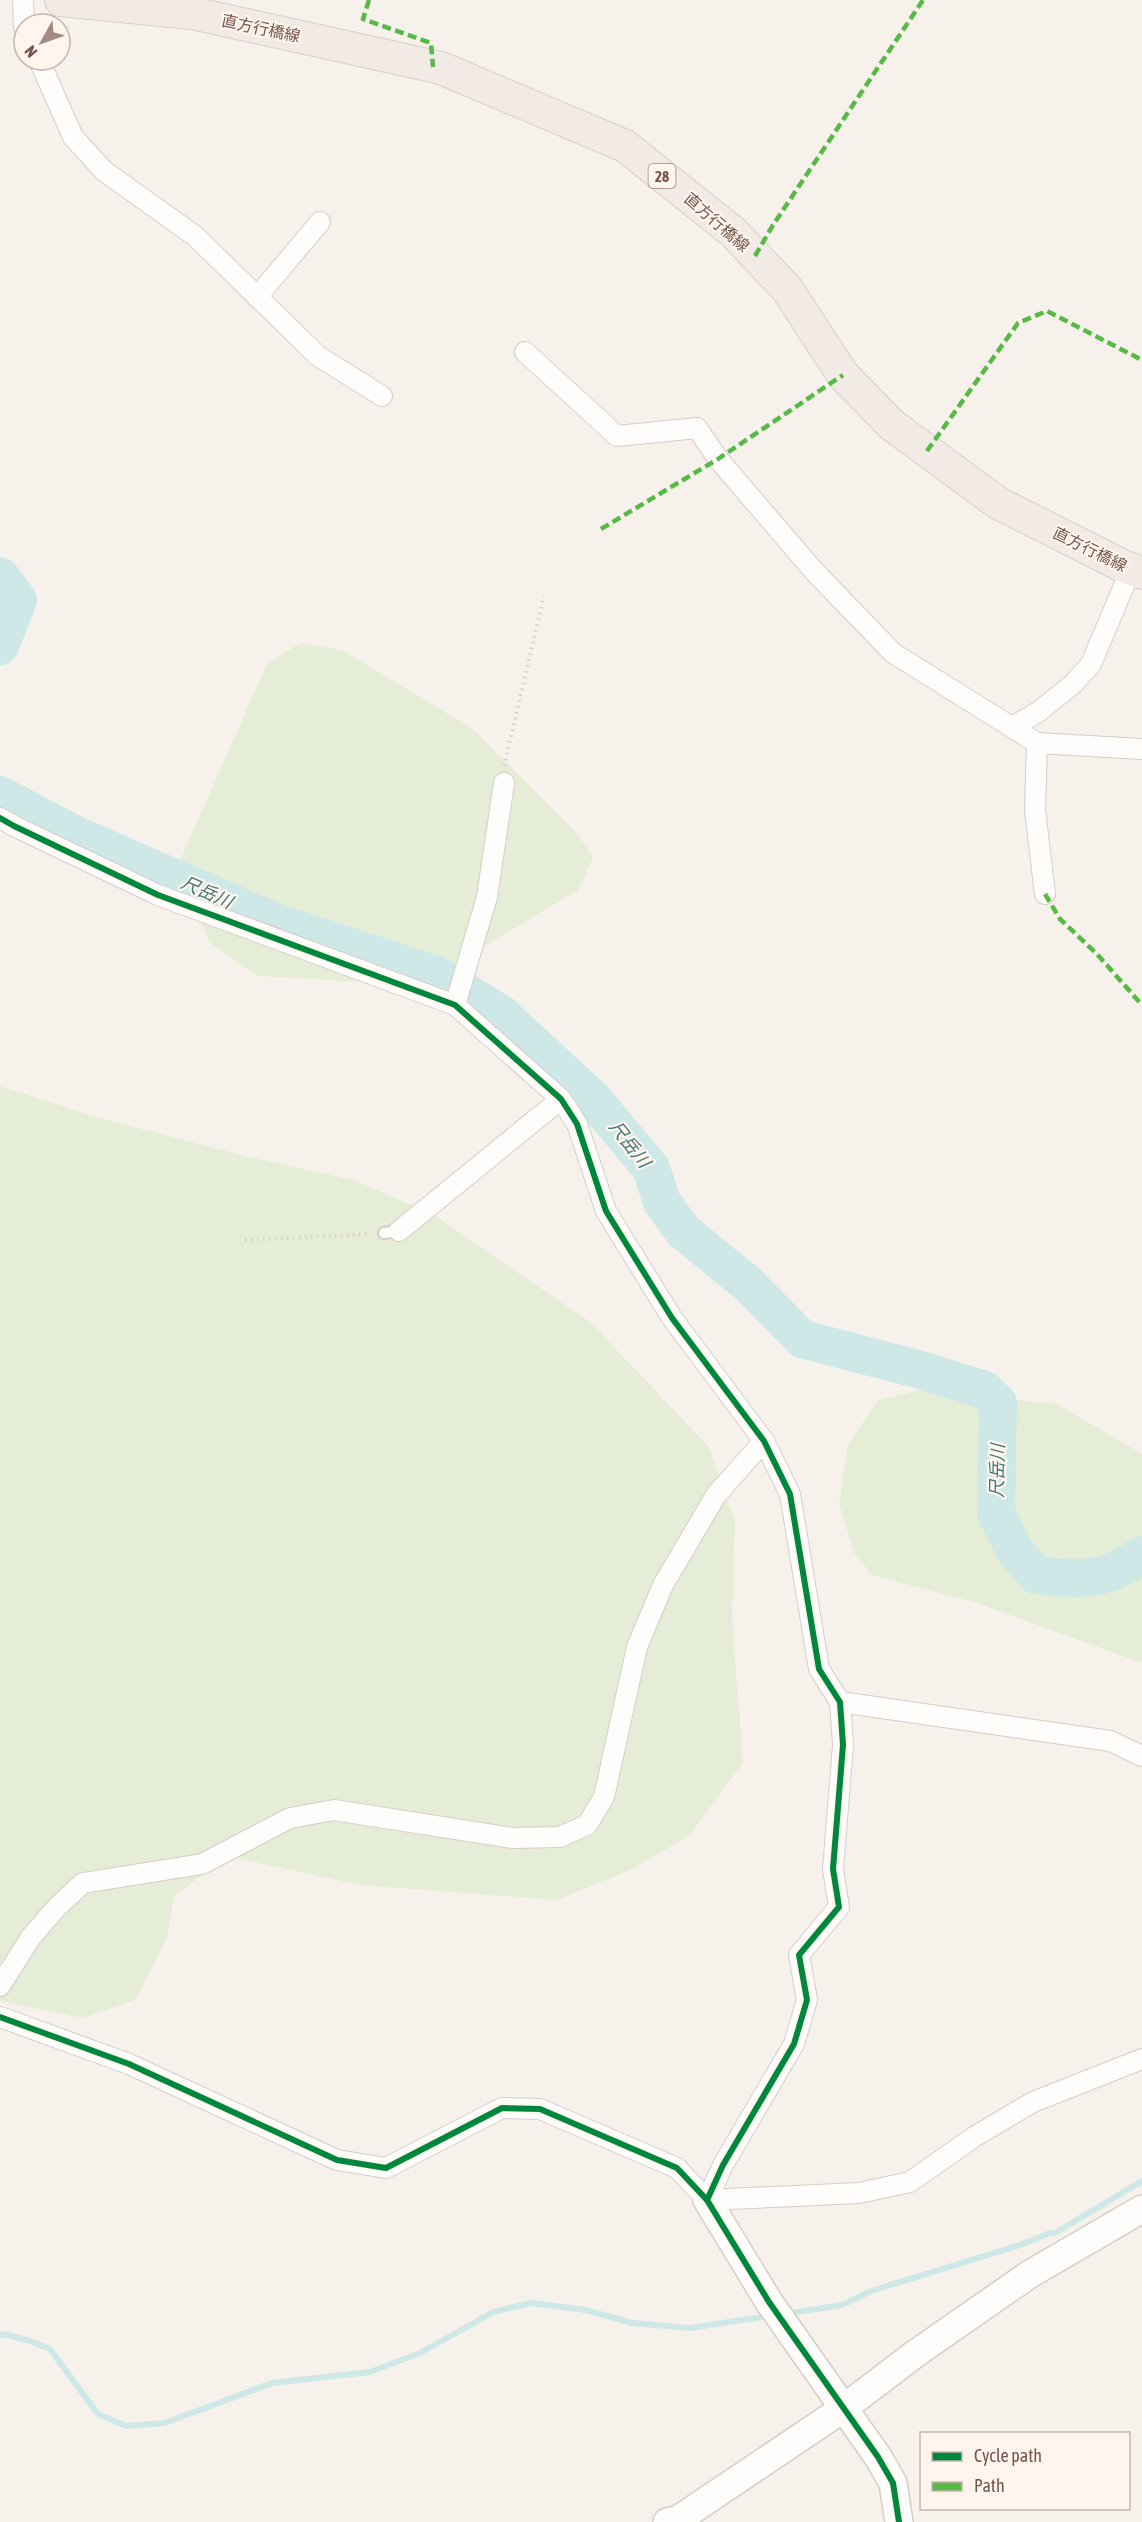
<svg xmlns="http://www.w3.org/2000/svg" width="1142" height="2522" viewBox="0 0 1142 2522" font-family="'Asap Condensed','Noto Sans JP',sans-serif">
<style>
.green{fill:#e6edd6}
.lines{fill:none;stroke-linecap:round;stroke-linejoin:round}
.stream{stroke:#cde8e7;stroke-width:6}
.river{stroke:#cde8e7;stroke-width:38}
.lane-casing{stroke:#d6ccc8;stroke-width:14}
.street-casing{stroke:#d6ccc8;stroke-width:22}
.secondary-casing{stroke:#d6ccc8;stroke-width:30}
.primary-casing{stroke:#d8ceca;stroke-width:34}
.path{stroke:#dad0ce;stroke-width:4;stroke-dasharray:1.5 4.5;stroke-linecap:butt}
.lane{stroke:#fefdfc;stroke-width:10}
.street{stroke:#fefdfc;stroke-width:20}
.secondary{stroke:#fefdfc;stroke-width:27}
.primary{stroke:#f2ebe5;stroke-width:32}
.quiet{stroke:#58b947;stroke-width:4.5;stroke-dasharray:9 4.5;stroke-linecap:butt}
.cycleway-casing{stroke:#fef5ec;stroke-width:10}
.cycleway{stroke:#00873e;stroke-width:6}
.labels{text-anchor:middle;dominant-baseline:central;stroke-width:4.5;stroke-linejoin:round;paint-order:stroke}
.shield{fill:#fef5ec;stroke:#9d847b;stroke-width:1.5}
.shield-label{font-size:15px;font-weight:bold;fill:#74544b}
.street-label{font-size:16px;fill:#74544b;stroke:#fef5ec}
.water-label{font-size:18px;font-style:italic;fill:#407779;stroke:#fef5ec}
</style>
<rect width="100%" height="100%" fill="#f7f1eb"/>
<g class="green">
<path d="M 300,643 L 342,650 L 473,729 L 578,834 L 593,858 L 578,890 L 457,963 L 381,983 L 257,976 L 209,942 L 178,865 L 267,664 Z"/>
<path d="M 0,1086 L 96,1117 L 249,1157 L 354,1180 L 434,1215 L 590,1322 L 709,1447 L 735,1522 L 732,1619 L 743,1762 L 690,1835 L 632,1869 L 557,1900 L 360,1885 L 235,1858 L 199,1877 L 174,1897 L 167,1939 L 135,2000 L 83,2018 L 0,2001 Z"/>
<path d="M 922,1390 L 1057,1404 L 1142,1454 L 1142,1663 L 977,1603 L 872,1575 L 854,1553 L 839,1503 L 848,1445 L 878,1400 Z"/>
</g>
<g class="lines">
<g class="stream">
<path d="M 785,2314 L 842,2305 L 871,2291 L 1020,2245 L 1050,2233 L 1055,2233 L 1142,2181"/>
<path d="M 0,2336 L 4,2334 L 30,2341 L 50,2349 L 98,2414 L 126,2426 L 165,2423 L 272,2383 L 370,2372 L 420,2353 L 493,2312 L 531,2303 L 586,2310 L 632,2323 L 690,2328 L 769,2316"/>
</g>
<g class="river">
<path d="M 0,576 L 18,600 L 0,646"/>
<path d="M 0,795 L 78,836 L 273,921 L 437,975 L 500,1013 L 593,1099 L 651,1168 L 662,1202 L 683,1231 L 748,1284 L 802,1339 L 917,1369 L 985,1390 L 998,1403 L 996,1513 L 1015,1551 L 1036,1575 C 1082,1580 1103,1582 1142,1555"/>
</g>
<defs>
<path id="lane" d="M 384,1233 L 399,1231"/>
<g id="street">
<path d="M 23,0 L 24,27"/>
<path d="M 39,60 L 73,137 L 104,171 L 195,236 L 318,356 L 382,396"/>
<path d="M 257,297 L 320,222"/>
<path d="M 525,352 L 617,436 L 697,428 L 718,459 L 813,570 L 893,653 L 1037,743 L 1142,749"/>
<path d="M 1012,727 L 1038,712 L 1073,684 L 1091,664 L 1131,569"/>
<path d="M 1037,743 L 1035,810 L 1045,894"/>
<path d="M 0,818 L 14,826 L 158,895 L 455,1005 L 561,1099 L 577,1124 L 606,1211 L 672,1318 L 764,1441 L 790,1494 L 819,1669 L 840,1702 L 843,1745 L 833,1869 L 839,1907 L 799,1955 L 807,2000 L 794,2044 L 723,2165 L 707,2200"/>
<path d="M 455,1005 L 487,897 L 504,783"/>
<path d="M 399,1231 L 561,1099"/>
<path d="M 840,1702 L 1110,1741 L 1142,1756"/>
<path d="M 0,1986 L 31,1937 L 57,1907 L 83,1883 L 202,1864 L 290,1818 L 334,1810 L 513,1838 L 560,1837 L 587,1825 L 604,1797 L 637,1647 L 663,1585 L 716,1495 L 764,1441"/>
<path d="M 0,2017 L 129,2064 L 337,2160 L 386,2168 L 502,2108 L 540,2109 L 677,2168 L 707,2200 L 859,2193 L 910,2182 L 974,2137 L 1033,2102 L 1142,2059"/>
</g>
<g id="secondary">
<path d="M 707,2200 L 769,2302 L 878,2457 L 893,2483 L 899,2522"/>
<path d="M 667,2522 L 679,2519 L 844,2408 L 915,2354 L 1030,2274 L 1142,2209"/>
</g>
<path id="primary" d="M 61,0 L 192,13 L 441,68 L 625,146 L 733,232 L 787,289 L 843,375 L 892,425 L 998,503 L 1123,566 L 1142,573"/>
</defs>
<use href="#lane" class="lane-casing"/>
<use href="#street" class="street-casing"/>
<use href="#secondary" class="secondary-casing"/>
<use href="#primary" class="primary-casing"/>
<g class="path">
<path d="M 504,766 L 544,596"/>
<path d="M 245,1240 L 371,1234"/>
</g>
<use href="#lane" class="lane"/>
<use href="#street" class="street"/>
<use href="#secondary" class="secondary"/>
<use href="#primary" class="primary"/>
<g class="quiet">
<path d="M 369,0 L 363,19 L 431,43 L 433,67"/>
<path d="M 755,256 L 773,225 L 923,0"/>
<path d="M 927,451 L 1018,323 L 1047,311 L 1142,360"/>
<path d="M 601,529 L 718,459 L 843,375"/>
<path d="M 1045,894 L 1060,919 L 1097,954 L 1142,1005"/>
</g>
<defs>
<g id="cycleway">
<path d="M 0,818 L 14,826 L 158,895 L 455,1005 L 561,1099 L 577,1124 L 606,1211 L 672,1318 L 764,1441 L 790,1494 L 819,1669 L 840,1702 L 843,1745 L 833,1869 L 839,1907 L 799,1955 L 807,2000 L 794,2044 L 723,2165 L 707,2200"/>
<path d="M 0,2017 L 129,2064 L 337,2160 L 386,2168 L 502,2108 L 540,2109 L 677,2168 L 707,2200 L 769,2302 L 878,2457 L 893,2483 L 899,2522"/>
</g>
</defs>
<use href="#cycleway" class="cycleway-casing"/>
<use href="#cycleway" class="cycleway"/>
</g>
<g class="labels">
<rect class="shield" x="648.5" y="164" width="27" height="24" rx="4.5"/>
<g class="shield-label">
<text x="662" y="176">28</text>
</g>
<g class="street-label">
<text transform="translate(261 28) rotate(12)">直方行橋線</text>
<text transform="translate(717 222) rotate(41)">直方行橋線</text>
<text transform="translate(1090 549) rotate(26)">直方行橋線</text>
</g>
<g class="water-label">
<text transform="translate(207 892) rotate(24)">尺岳川</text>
<text transform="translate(630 1144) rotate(52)">尺岳川</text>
<text transform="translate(997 1471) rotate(-89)">尺岳川</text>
</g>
</g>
<rect x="920" y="2432" width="210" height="78" fill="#fef5ec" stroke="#c7b5ac" stroke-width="1.5"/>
<rect x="932" y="2452" width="30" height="9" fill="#00873e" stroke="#c7b5ac" stroke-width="1.5"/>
<text x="974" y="2462" font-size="18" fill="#74544b">Cycle path</text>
<rect x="932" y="2482" width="30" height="9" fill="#58b947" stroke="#c7b5ac" stroke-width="1.5"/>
<text x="974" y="2492" font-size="18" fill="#74544b">Path</text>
<g transform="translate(42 42) rotate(230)"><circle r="28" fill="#fef5ec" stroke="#c7b5ac" stroke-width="1.5"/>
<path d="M0-4.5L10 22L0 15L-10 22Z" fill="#a28b83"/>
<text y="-9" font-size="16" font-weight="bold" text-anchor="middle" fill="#74544b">N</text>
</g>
</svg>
